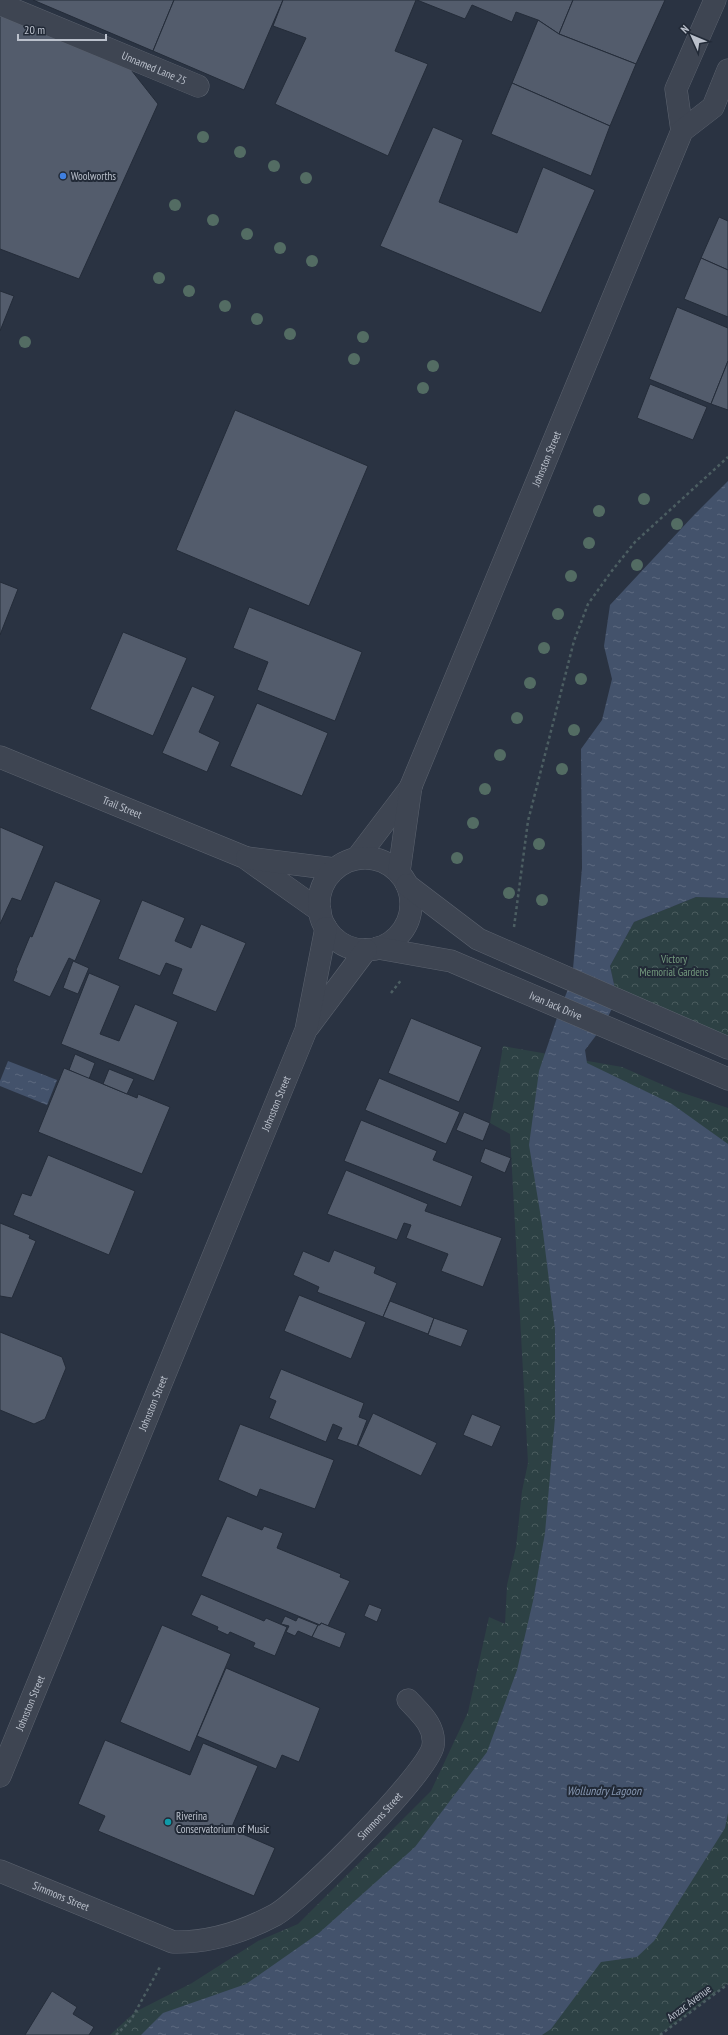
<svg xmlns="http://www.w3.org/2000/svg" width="728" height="2035" viewBox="0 0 728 2035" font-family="'PT Sans Narrow',sans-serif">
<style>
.park{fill:url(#park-crowns)}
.water{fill:url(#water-ripples)}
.building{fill:#535c6c;stroke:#242c39}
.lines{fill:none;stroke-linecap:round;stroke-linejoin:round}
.minor-casing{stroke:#5c636f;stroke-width:23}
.path{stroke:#4c5e62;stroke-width:2.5;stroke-dasharray:3 3;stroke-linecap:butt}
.minor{stroke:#3e4552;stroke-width:22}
.tree{fill:#536c63}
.shop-dot{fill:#3f7fe0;stroke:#222a37;stroke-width:1.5}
.culture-dot{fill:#0f9aa8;stroke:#222a37;stroke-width:1.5}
.labels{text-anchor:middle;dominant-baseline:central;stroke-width:4;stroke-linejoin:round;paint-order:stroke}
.street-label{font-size:11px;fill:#bbc1cc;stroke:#222a37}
.poi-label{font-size:11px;fill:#bbc1cc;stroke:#222a37;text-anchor:start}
.park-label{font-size:11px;fill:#749a7e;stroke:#222a37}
.water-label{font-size:12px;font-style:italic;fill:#8596b0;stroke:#222a37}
</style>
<defs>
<pattern id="park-crowns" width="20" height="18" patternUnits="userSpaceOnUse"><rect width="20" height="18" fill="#2d4144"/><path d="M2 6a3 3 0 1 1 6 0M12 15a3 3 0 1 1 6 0" fill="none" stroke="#4a5b5e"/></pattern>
<pattern id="water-ripples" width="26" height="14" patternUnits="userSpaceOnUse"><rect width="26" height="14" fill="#43526b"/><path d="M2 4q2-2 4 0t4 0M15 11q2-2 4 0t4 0" fill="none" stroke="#5c697f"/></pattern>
</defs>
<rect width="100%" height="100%" fill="#2a3342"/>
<g class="park">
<path d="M 696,897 L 728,898 L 728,1048 L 617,998 L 610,966 L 634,922 Z"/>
<path d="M 503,1046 L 622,1067 L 677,1091 L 728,1108 L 728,1983 L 659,2035 L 110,2035 L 135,2012 L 192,1983 L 258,1941 L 298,1924 L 431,1791 L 468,1712 L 489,1617 L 505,1624 L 507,1585 L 516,1547 L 522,1491 L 528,1463 L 510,1134 L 490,1123 Z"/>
</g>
<g class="water">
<path d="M 728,481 L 728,898 L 696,897 L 634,922 L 610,966 L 617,998 L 604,1025 L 585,1050 L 587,1063 L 672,1104 L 728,1144 L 728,1813 L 725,1828 L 654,1941 L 637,1957 L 601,1962 L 551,2029 L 542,2035 L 141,2035 L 163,2013 L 246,1984 L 319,1933 L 415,1847 L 487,1752 L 517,1670 L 533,1601 L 545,1533 L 555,1418 L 555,1329 L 542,1224 L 529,1145 L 539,1071 L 561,1006 L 572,980 L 582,868 L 581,749 L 602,720 L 612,679 L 604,646 L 610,605 L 694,515 Z"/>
<path d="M 8,1061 L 57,1080 L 47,1105 L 0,1086 L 0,1081 Z"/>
</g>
<g class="building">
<path d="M 33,0 L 174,0 L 153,51 Z"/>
<path d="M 174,0 L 283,0 L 244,90 L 153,51 Z"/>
<path d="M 283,0 L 416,0 L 395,51 L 428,64 L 388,156 L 275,104 L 306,38 L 273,26 Z"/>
<path d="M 417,0 L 573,0 L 559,34 L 538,20 L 516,12 L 512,22 L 472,5 L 465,19 Z"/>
<path d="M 573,0 L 665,0 L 636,64 L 559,34 Z"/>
<path d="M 0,11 L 128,66 L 158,104 L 79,279 L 0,249 Z"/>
<path d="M 538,20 L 559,34 L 636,64 L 610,126 L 512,83 Z"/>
<path d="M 512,83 L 610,126 L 591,176 L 491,134 Z"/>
<path d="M 433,127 L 463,140 L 439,202 L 517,233 L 543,167 L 595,190 L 541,313 L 380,246 Z"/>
<path d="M 719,217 L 728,221 L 728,270 L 701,258 Z"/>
<path d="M 701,258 L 728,270 L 728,317 L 684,299 Z"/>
<path d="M 0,291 L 14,296 L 0,331 Z"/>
<path d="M 677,307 L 728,328 L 728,361 L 711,404 L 649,379 Z"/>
<path d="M 728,361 L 728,410 L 711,404 Z"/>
<path d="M 650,384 L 707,407 L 693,440 L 637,418 Z"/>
<path d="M 235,410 L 368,466 L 309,606 L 176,550 Z"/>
<path d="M 0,582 L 18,589 L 0,635 Z"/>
<path d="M 249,607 L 362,652 L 335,721 L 257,690 L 268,662 L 233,648 Z"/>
<path d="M 123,632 L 187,658 L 153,736 L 90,709 Z"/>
<path d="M 192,686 L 215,696 L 199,732 L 220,742 L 207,772 L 162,753 Z"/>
<path d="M 257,703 L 328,733 L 302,796 L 230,766 Z"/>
<path d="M 0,827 L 44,846 L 21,901 L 12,898 L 0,924 Z"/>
<path d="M 55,881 L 101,900 L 75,961 L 69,958 L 50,997 L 13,981 L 17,971 L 16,970 L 30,936 L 32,937 Z"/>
<path d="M 142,900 L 185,918 L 175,941 L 191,948 L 201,924 L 246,943 L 216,1012 L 172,994 L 182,969 L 166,963 L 160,976 L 118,959 Z"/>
<path d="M 73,961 L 89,968 L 78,994 L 63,988 Z"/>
<path d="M 89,973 L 120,986 L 100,1034 L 119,1041 L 135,1004 L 178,1022 L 154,1081 L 61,1044 Z"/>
<path d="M 411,1018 L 482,1047 L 459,1102 L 388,1073 Z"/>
<path d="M 75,1054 L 95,1063 L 89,1079 L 69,1070 Z"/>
<path d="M 64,1068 L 137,1098 L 138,1094 L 170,1107 L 142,1174 L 38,1132 Z"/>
<path d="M 109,1069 L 134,1079 L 127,1094 L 103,1084 Z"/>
<path d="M 379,1078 L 460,1112 L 446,1144 L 365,1110 Z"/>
<path d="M 464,1112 L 490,1123 L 483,1141 L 456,1130 Z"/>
<path d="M 361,1120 L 437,1151 L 433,1160 L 473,1176 L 461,1207 L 344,1161 Z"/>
<path d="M 485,1148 L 511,1158 L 505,1173 L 480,1162 Z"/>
<path d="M 48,1155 L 135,1191 L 109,1255 L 13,1215 L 22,1193 L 31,1196 Z"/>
<path d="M 346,1170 L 428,1204 L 425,1211 L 502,1238 L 483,1287 L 441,1271 L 448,1254 L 406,1238 L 411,1225 L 404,1223 L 397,1240 L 327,1214 Z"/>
<path d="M 0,1223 L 30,1235 L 29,1238 L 36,1241 L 12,1298 L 0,1296 Z"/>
<path d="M 334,1250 L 376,1267 L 374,1273 L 397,1283 L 383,1317 L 317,1292 L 319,1287 L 293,1275 L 303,1251 L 329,1262 Z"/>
<path d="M 299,1295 L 366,1322 L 351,1359 L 284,1331 Z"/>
<path d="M 390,1301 L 434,1318 L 428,1334 L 383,1317 Z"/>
<path d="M 434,1318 L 468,1330 L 461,1347 L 428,1335 Z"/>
<path d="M 0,1332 L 62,1357 L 66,1368 L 45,1419 L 34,1424 L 0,1410 Z"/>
<path d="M 281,1369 L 364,1403 L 359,1417 L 367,1420 L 357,1446 L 337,1439 L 342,1428 L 333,1424 L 326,1442 L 269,1418 L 276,1401 L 269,1398 Z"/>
<path d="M 373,1413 L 437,1443 L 421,1476 L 358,1446 Z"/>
<path d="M 472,1414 L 501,1426 L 492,1447 L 463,1435 Z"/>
<path d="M 240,1424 L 334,1460 L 315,1509 L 260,1489 L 257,1497 L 218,1480 Z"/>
<path d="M 227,1516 L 262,1530 L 264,1526 L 283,1533 L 277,1548 L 341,1574 L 340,1577 L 350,1581 L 328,1626 L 321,1623 L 320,1625 L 201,1576 Z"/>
<path d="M 201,1594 L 264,1621 L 266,1618 L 287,1627 L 275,1656 L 253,1647 L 255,1643 L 230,1632 L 228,1635 L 217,1630 L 218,1627 L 191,1615 Z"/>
<path d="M 369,1604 L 382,1609 L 377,1622 L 364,1616 Z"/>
<path d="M 285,1616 L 296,1621 L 298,1617 L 318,1625 L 312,1637 L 298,1631 L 295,1636 L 286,1632 L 289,1626 L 281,1624 Z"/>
<path d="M 321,1623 L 346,1633 L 340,1648 L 312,1637 L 318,1625 L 320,1625 Z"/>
<path d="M 162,1625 L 231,1654 L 190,1752 L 120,1722 Z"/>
<path d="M 226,1668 L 320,1708 L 299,1762 L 282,1755 L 276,1769 L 197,1736 Z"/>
<path d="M 105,1740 L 190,1775 L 203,1743 L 258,1766 L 231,1829 L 275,1848 L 254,1896 L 98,1831 L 105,1816 L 78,1804 Z"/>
<path d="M 52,1991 L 77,2007 L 73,2014 L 94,2027 L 89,2035 L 25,2035 Z"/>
</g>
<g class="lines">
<defs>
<g id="minor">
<path id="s1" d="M 0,4 L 198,86"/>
<path d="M 682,131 L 676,89 L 715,0"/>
<path id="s2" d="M 0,757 L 244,857 L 320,911"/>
<path d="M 247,858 L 335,869"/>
<path d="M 357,858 L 411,787"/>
<circle cx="365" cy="904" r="46"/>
<path id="s3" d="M 399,872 L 411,786 L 682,131 L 713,107 L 728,70"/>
<path d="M 407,885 L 478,939 L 728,1048"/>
<path id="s4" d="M 378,948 L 451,961 L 728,1079"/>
<path d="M 309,1026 L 366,950"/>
<path id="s5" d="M 0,1776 L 306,1030 L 326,928"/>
<path id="s6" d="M 0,1871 L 173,1942 C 209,1943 243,1932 275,1915 C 302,1900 428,1773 433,1746 C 436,1726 420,1713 408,1700"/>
</g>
</defs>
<use href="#minor" class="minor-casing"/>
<g class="path">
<path d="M 514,927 L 528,821 L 574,641 L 588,604 L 611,572 L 635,542 L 728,457"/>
<path d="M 391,993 L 402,979"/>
<path d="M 116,2035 L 131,2020 L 161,1965"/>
<path d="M 660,2035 L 728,1984"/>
</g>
<use href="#minor" class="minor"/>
</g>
<g class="tree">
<circle cx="203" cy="137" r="6"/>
<circle cx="240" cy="152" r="6"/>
<circle cx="274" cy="166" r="6"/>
<circle cx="306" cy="178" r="6"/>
<circle cx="175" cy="205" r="6"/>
<circle cx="213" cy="220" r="6"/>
<circle cx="247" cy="234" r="6"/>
<circle cx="280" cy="248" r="6"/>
<circle cx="312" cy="261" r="6"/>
<circle cx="159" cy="278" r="6"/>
<circle cx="189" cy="291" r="6"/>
<circle cx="225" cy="306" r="6"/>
<circle cx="257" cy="319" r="6"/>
<circle cx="290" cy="334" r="6"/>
<circle cx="363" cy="337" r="6"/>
<circle cx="25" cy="342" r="6"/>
<circle cx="354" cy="359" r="6"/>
<circle cx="433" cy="366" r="6"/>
<circle cx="423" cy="388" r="6"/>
<circle cx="644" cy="499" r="6"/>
<circle cx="599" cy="511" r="6"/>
<circle cx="677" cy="524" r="6"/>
<circle cx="589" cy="543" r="6"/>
<circle cx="637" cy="565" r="6"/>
<circle cx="571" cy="576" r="6"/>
<circle cx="558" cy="614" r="6"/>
<circle cx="544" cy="648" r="6"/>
<circle cx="581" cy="679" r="6"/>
<circle cx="530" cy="683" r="6"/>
<circle cx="517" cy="718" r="6"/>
<circle cx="574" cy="730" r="6"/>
<circle cx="500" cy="755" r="6"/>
<circle cx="562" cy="769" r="6"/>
<circle cx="485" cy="789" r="6"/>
<circle cx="473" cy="823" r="6"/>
<circle cx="539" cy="844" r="6"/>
<circle cx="457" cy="858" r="6"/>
<circle cx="509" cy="893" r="6"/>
<circle cx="542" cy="900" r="6"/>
</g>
<circle class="shop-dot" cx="63" cy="176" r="4"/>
<circle class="culture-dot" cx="168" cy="1822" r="4"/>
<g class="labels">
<g class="street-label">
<text stroke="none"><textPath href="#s1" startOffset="167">Unnamed Lane 25</textPath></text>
<text stroke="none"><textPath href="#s3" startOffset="441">Johnston Street</textPath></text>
<text stroke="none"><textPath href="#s2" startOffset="132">Trail Street</textPath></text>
<text stroke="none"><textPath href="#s4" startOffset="188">Ivan Jack Drive</textPath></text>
<text stroke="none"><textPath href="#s5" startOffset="727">Johnston Street</textPath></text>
<text stroke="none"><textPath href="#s5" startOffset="403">Johnston Street</textPath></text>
<text stroke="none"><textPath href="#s5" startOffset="79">Johnston Street</textPath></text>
<text stroke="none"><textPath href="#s6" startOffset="438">Simmons Street</textPath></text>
<text stroke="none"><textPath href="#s6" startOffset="66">Simmons Street</textPath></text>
<text transform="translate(689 2003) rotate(-37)">Anzac Avenue</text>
</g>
<g class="poi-label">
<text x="71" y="176">Woolworths</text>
<text x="176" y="1816">Riverina<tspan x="176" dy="13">Conservatorium of Music</tspan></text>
</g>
<g class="park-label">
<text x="674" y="959">Victory<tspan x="674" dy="13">Memorial Gardens</tspan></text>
</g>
<g class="water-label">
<text x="604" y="1790">Wollundry Lagoon</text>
</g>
</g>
<g transform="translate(692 36) rotate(314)" stroke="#222a37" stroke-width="3" paint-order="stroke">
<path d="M0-3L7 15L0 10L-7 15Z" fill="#bbc1cc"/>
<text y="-6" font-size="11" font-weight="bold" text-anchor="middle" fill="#bbc1cc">N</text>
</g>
<path d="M18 34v6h88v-6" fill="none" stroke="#bbc1cc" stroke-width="2"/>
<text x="24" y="34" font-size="12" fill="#bbc1cc" stroke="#222a37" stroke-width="3" paint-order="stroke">20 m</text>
</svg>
